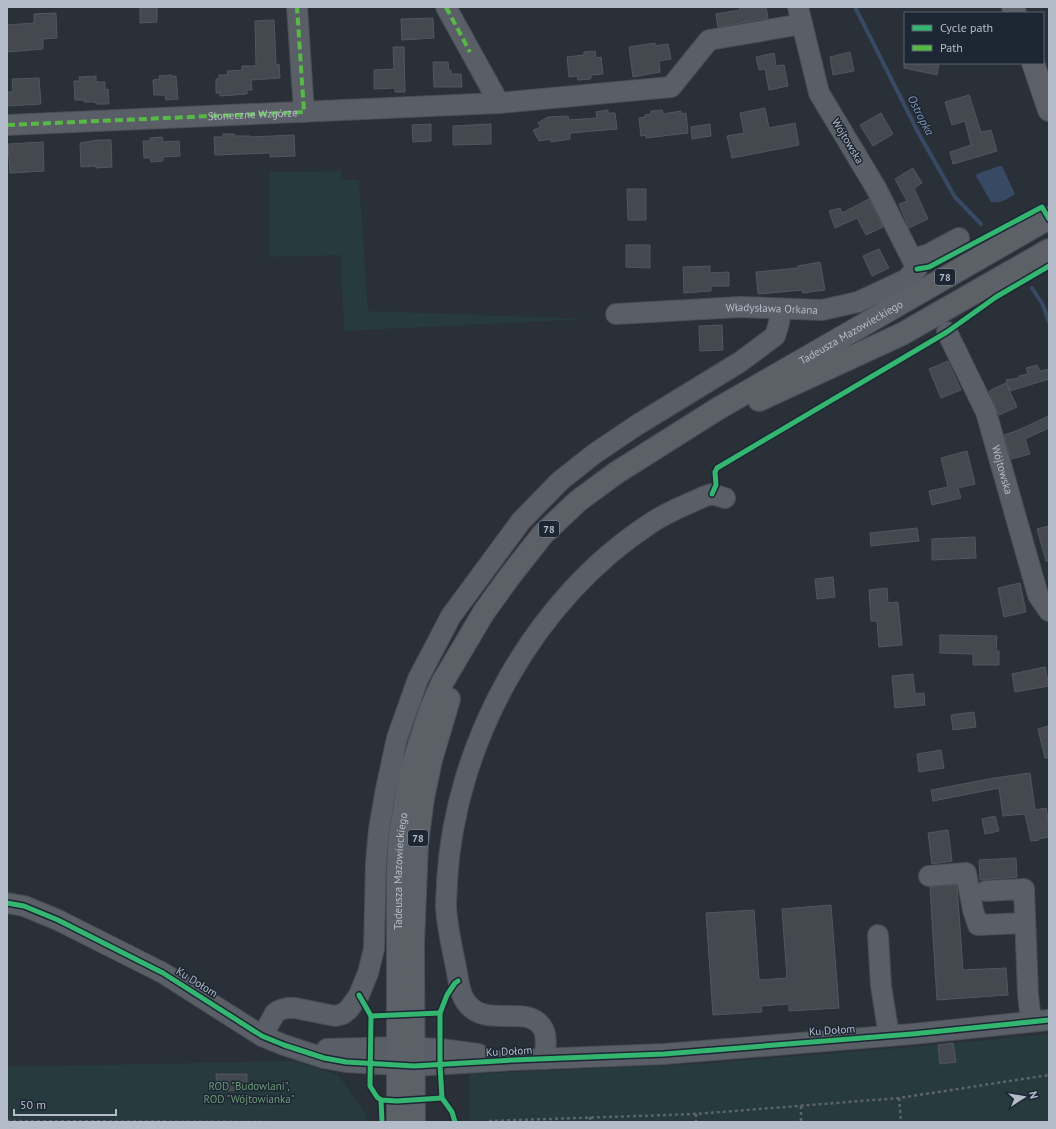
<svg xmlns="http://www.w3.org/2000/svg" width="1056" height="1129" viewBox="0 0 1056 1129" font-family="'PT Sans',sans-serif">
<style>
.green{fill:#273a3e}
.water{fill:#384963}
.lines{fill:none;stroke-linecap:round;stroke-linejoin:round}
.stream{stroke:#384963;stroke-width:4}
.building{fill:#444950;stroke:#52575f}
.minor-casing{stroke:#484c53;stroke-width:22}
.major-casing{stroke:#484c55;stroke-width:24}
.path{stroke:#5d636a;stroke-width:2.5;stroke-dasharray:3 3;stroke-linecap:butt}
.minor{stroke:#5a5e66;stroke-width:20}
.major{stroke:#5c6168;stroke-width:22}
.quiet{stroke:#58b947;stroke-width:4;stroke-dasharray:8 4;stroke-linecap:butt}
.cycleway-casing{stroke:#1d2633;stroke-width:8}
.cycleway{stroke:#33b770;stroke-width:5}
.labels{text-anchor:middle;dominant-baseline:central;stroke-width:3;stroke-linejoin:round;paint-order:stroke}
.shield{fill:#1d2633;stroke:#878f9c;stroke-width:1}
.shield-label{font-size:10px;font-weight:bold;fill:#b4bcc9}
.street-label{font-size:11px;fill:#b4bcc9;stroke:#1d2633}
.park-label{font-size:11px;fill:#6b9a76;stroke:#1d2633}
.water-label{font-size:12px;font-style:italic;fill:#7c92b1;stroke:#1d2633}
</style>
<rect width="100%" height="100%" fill="#2a3038"/>
<g class="green">
<path d="M 341,171 L 341,180 L 359,180 L 368,311 L 587,319 L 344,331 L 341,255 L 270,257 L 270,172 Z"/>
<path d="M 1049,1034 L 1049,1122 L 470,1122 L 469,1074 L 699,1064 L 958,1043 Z"/>
<path d="M 294,1061 L 338,1075 L 366,1114 L 367,1122 L 7,1122 L 7,1067 Z"/>
</g>
<path class="water" d="M 999,166 L 1002,166 L 1015,194 C 1008,199 999,204 991,202 L 976,176 L 977,174 Z"/>
<g class="lines">
<g class="stream">
<path d="M 855,7 L 920,136 L 955,197 L 981,224"/>
<path d="M 1032,288 L 1043,305 L 1049,322"/>
</g>
</g>
<g class="building">
<path d="M 140,7 L 157,7 L 157,22 L 140,23 Z"/>
<path d="M 739,7 L 766,7 L 768,18 L 718,27 L 716,14 L 740,10 Z"/>
<path d="M 56,13 L 57,38 L 43,39 L 43,49 L 7,52 L 7,25 L 34,23 L 34,14 Z"/>
<path d="M 433,18 L 434,38 L 402,40 L 401,19 Z"/>
<path d="M 274,20 L 276,65 L 279,64 L 280,78 L 251,80 L 252,90 L 247,90 L 247,94 L 220,96 L 220,93 L 216,93 L 216,79 L 219,79 L 219,75 L 228,75 L 227,71 L 242,70 L 242,66 L 256,66 L 255,21 Z"/>
<path d="M 655,43 L 655,46 L 668,44 L 671,59 L 659,61 L 660,72 L 633,77 L 629,47 Z"/>
<path d="M 393,47 L 404,47 L 405,92 L 395,92 L 395,88 L 374,89 L 374,70 L 394,69 Z"/>
<path d="M 595,51 L 596,58 L 601,57 L 603,74 L 591,75 L 591,79 L 578,80 L 577,76 L 569,77 L 567,57 L 584,55 L 584,52 Z"/>
<path d="M 850,52 L 854,71 L 833,75 L 830,57 Z"/>
<path d="M 774,53 L 776,66 L 784,65 L 788,86 L 769,90 L 765,69 L 759,70 L 756,57 Z"/>
<path d="M 433,62 L 448,62 L 449,71 L 451,70 L 451,74 L 461,74 L 462,87 L 434,87 Z"/>
<path d="M 904,63 L 939,63 L 937,75 L 904,68 Z"/>
<path d="M 172,75 L 172,77 L 176,76 L 178,99 L 166,100 L 165,95 L 154,95 L 153,80 L 160,79 L 159,76 Z"/>
<path d="M 96,76 L 96,82 L 105,82 L 105,90 L 108,89 L 109,104 L 96,104 L 96,102 L 84,102 L 84,100 L 75,100 L 74,81 L 80,81 L 79,77 Z"/>
<path d="M 39,78 L 41,104 L 7,106 L 7,92 L 13,92 L 12,79 Z"/>
<path d="M 969,95 L 981,132 L 991,130 L 997,151 L 953,164 L 950,152 L 971,145 L 965,121 L 952,125 L 945,102 Z"/>
<path d="M 765,108 L 769,128 L 795,123 L 799,145 L 732,158 L 727,136 L 744,133 L 740,113 Z"/>
<path d="M 608,110 L 608,113 L 615,113 L 617,129 L 570,133 L 570,139 L 551,142 L 550,139 L 539,141 L 533,130 L 541,127 L 538,123 L 548,117 L 568,116 L 569,120 L 597,118 L 596,112 Z"/>
<path d="M 662,110 L 663,114 L 681,111 L 681,114 L 686,113 L 688,133 L 646,138 L 646,135 L 641,136 L 639,118 L 645,117 L 645,115 L 651,114 L 651,111 Z"/>
<path d="M 881,113 L 893,134 L 873,146 L 860,125 Z"/>
<path d="M 431,124 L 431,141 L 413,142 L 412,125 Z"/>
<path d="M 491,124 L 491,144 L 453,145 L 453,126 Z"/>
<path d="M 710,124 L 711,136 L 692,139 L 691,127 Z"/>
<path d="M 223,134 L 234,134 L 235,136 L 250,136 L 250,137 L 294,135 L 295,156 L 270,157 L 270,153 L 215,155 L 214,137 L 223,137 Z"/>
<path d="M 162,137 L 163,142 L 179,141 L 180,156 L 163,157 L 163,161 L 151,162 L 150,158 L 144,158 L 143,141 L 150,141 L 150,138 Z"/>
<path d="M 98,140 L 111,140 L 112,167 L 96,168 L 96,166 L 81,167 L 80,143 Z"/>
<path d="M 43,142 L 44,171 L 10,173 L 8,144 Z"/>
<path d="M 913,168 L 922,183 L 914,188 L 928,219 L 909,228 L 899,204 L 907,201 L 895,179 Z"/>
<path d="M 627,189 L 646,189 L 646,220 L 628,220 Z"/>
<path d="M 869,199 L 883,227 L 866,235 L 857,218 L 835,228 L 829,211 L 840,208 L 842,213 Z"/>
<path d="M 626,245 L 650,245 L 650,268 L 626,267 Z"/>
<path d="M 879,249 L 889,268 L 872,276 L 863,256 Z"/>
<path d="M 820,262 L 825,290 L 803,293 L 802,290 L 758,294 L 756,272 L 798,268 L 798,266 Z"/>
<path d="M 710,266 L 710,273 L 729,272 L 729,286 L 711,286 L 711,291 L 684,293 L 683,267 Z"/>
<path d="M 722,325 L 723,350 L 700,351 L 699,326 Z"/>
<path d="M 948,361 L 961,390 L 941,398 L 929,369 Z"/>
<path d="M 1037,365 L 1040,371 L 1049,369 L 1049,379 L 1010,391 L 1006,380 L 1019,378 L 1019,376 L 1028,374 L 1026,368 Z"/>
<path d="M 1006,383 L 1017,407 L 999,415 L 989,391 Z"/>
<path d="M 1049,416 L 1049,428 L 1025,439 L 1030,454 L 1011,459 L 1004,435 L 1016,431 Z"/>
<path d="M 967,451 L 975,484 L 958,488 L 961,498 L 932,505 L 929,491 L 948,487 L 941,458 Z"/>
<path d="M 1049,526 L 1049,561 L 1046,561 L 1037,529 Z"/>
<path d="M 917,528 L 919,541 L 871,546 L 870,533 Z"/>
<path d="M 975,537 L 976,558 L 932,560 L 932,539 Z"/>
<path d="M 833,577 L 835,597 L 817,599 L 815,579 Z"/>
<path d="M 1020,583 L 1026,612 L 1004,617 L 998,588 Z"/>
<path d="M 887,588 L 888,603 L 898,602 L 902,645 L 879,647 L 877,621 L 871,621 L 869,590 Z"/>
<path d="M 940,635 L 997,636 L 996,651 L 999,651 L 999,665 L 973,665 L 973,654 L 940,653 Z"/>
<path d="M 1045,667 L 1049,686 L 1015,692 L 1012,674 Z"/>
<path d="M 913,674 L 915,694 L 924,693 L 925,705 L 895,708 L 892,676 Z"/>
<path d="M 974,712 L 976,727 L 953,730 L 951,715 Z"/>
<path d="M 1049,726 L 1049,758 L 1045,758 L 1038,729 Z"/>
<path d="M 941,750 L 944,768 L 919,772 L 917,754 Z"/>
<path d="M 1030,773 L 1035,810 L 1046,808 L 1049,824 L 1049,837 L 1038,839 L 1039,840 L 1031,841 L 1025,814 L 1003,816 L 999,788 L 933,801 L 931,790 L 994,778 Z"/>
<path d="M 995,816 L 999,831 L 985,834 L 982,819 Z"/>
<path d="M 948,830 L 952,861 L 932,864 L 928,833 Z"/>
<path d="M 1016,858 L 1017,877 L 980,880 L 979,860 Z"/>
<path d="M 957,885 L 963,970 L 1006,968 L 1008,995 L 937,1000 L 930,887 Z"/>
<path d="M 831,905 L 839,1008 L 789,1011 L 789,1004 L 761,1006 L 762,1012 L 713,1015 L 706,913 L 754,910 L 759,980 L 787,978 L 782,909 Z"/>
<path d="M 953,1043 L 956,1062 L 940,1064 L 938,1045 Z"/>
<path d="M 216,1074 L 247,1074 L 247,1090 L 217,1091 Z"/>
</g>
<g class="lines">
<defs>
<g id="minor">
<path d="M 297,7 L 304,112"/>
<path d="M 446,7 L 499,103"/>
<path d="M 7,125 L 499,103 L 671,87 L 709,40 L 802,24"/>
<path d="M 912,259 L 929,254 L 959,238"/>
<path id="s1" d="M 616,314 L 740,307 L 822,310 L 858,302 L 905,280 L 917,269 L 876,188 L 819,93 L 798,7"/>
<path id="s2" d="M 947,332 L 986,412 L 1038,595 L 1049,611"/>
<path d="M 929,876 L 966,873 L 973,910 L 978,925 L 1025,923"/>
<path d="M 986,891 L 1024,889 L 1028,995 L 1031,1021"/>
<path d="M 7,903 L 24,906 L 58,920 L 163,973 L 262,1036 L 284,1045 L 324,1058 L 346,1062 L 414,1066 L 513,1060 L 664,1054 L 912,1034 L 1049,1020"/>
<path d="M 878,935 L 881,986 L 889,1036"/>
<path d="M 262,1036 L 273,1017 L 275,1013 L 280,1010 L 287,1008 L 295,1008 L 335,1016 L 343,1014 L 349,1009 L 359,995 L 368,973 L 374,949 L 376,863 L 379,829 L 386,789 L 397,738 L 418,679 L 451,616 L 521,521 L 560,481 L 594,454 L 637,425 L 740,362 L 775,336 L 779,323 L 781,309"/>
<path d="M 327,1049 L 398,1047 L 441,1049 L 478,1054"/>
<path d="M 545,1059 C 545,1050 548,1035 542,1027 C 525,1002 483,1032 464,999 C 459,990 458,978 456,967 C 452,948 447,927 446,906 C 446,898 447,889 447,881 C 455,742 534,599 651,523 C 667,512 686,505 703,497 L 712,494 L 725,498"/>
</g>
<g id="major">
<path d="M 1013,7 L 1015,13"/>
<path d="M 1033,63 L 1049,110"/>
<path d="M 759,400 L 902,334 L 1049,250"/>
<path id="s3" d="M 398,1122 L 398,867 L 400,834 L 411,770 L 430,711 L 442,683 L 484,612 L 510,576 L 543,534 L 578,501 L 616,473 L 719,408 L 1049,218"/>
<path d="M 414,1122 L 413,943 L 417,844 L 423,798 L 431,760 L 449,699"/>
</g>
</defs>
<use href="#minor" class="minor-casing"/>
<use href="#major" class="major-casing"/>
<g class="path">
<path d="M 899,1098 L 901,1122"/>
<path d="M 801,1106 L 801,1122"/>
<path d="M 696,1114 L 696,1122"/>
<path d="M 590,1117 L 590,1122"/>
<path d="M 7,1121 L 266,1122"/>
<path d="M 490,1122 L 490,1121 L 696,1114 L 899,1098 L 1049,1075"/>
</g>
<use href="#minor" class="minor"/>
<use href="#major" class="major"/>
<g class="quiet">
<path d="M 446,7 L 470,52"/>
<path id="s4" d="M 7,125 L 304,112 L 297,7"/>
</g>
<defs>
<g id="cycleway">
<path d="M 917,269 L 929,267 L 1042,207 L 1049,219"/>
<path d="M 712,494 L 716,485 L 715,472 L 717,468 L 947,332 L 996,297 L 1049,266"/>
<path d="M 7,903 L 24,906 L 58,920 L 163,973 L 262,1036 L 284,1045 L 324,1058 L 346,1062 L 414,1066 L 513,1060 L 664,1054 L 912,1034 L 1049,1020"/>
<path d="M 359,995 L 371,1016 L 370,1086 L 377,1097 L 381,1100 L 382,1122"/>
<path d="M 371,1016 L 440,1013"/>
<path d="M 381,1100 L 397,1101 L 442,1098"/>
<path d="M 455,1122 L 452,1112 L 442,1098 L 440,1065 L 440,1013 L 447,995 L 455,983 L 458,981"/>
</g>
</defs>
<use href="#cycleway" class="cycleway-casing"/>
<use href="#cycleway" class="cycleway"/>
</g>
<g class="labels">
<g class="shield">
<rect x="935" y="269" width="20" height="16" rx="3"/>
<rect x="539" y="521" width="20" height="16" rx="3"/>
<rect x="408" y="830" width="20" height="16" rx="3"/>
</g>
<g class="shield-label">
<text x="945" y="277">78</text>
<text x="549" y="529">78</text>
<text x="418" y="838">78</text>
</g>
<g class="street-label">
<text stroke="none"><textPath href="#s4" startOffset="246">Słoneczne Wzgórze</textPath></text>
<text transform="translate(848 141) rotate(59)">Wójtowska</text>
<text stroke="none"><textPath href="#s1" startOffset="156">Władysława Orkana</textPath></text>
<text stroke="none"><textPath href="#s3" startOffset="995">Tadeusza Mazowieckiego</textPath></text>
<text stroke="none"><textPath href="#s2" startOffset="149">Wójtowska</textPath></text>
<text stroke="none"><textPath href="#s3" startOffset="251">Tadeusza Mazowieckiego</textPath></text>
<text transform="translate(197 982) rotate(32)">Ku Dołom</text>
<text transform="translate(832 1030) rotate(-4)">Ku Dołom</text>
<text transform="translate(509 1051) rotate(-3)">Ku Dołom</text>
</g>
<g class="park-label">
<text x="249" y="1086">ROD "Budowlani",<tspan x="249" dy="13">ROD "Wójtowianka"</tspan></text>
</g>
<g class="water-label">
<text transform="translate(921 115) rotate(63)">Ostropka</text>
</g>
</g>
<rect width="1056" height="1129" fill="none" stroke="#b4bcc9" stroke-width="16"/>
<rect x="904" y="12" width="140" height="52" fill="#1d2633" stroke="#59626f"/>
<rect x="912" y="25" width="20" height="6" fill="#33b770" stroke="#59626f"/>
<text x="940" y="32" font-size="12" fill="#b4bcc9">Cycle path</text>
<rect x="912" y="45" width="20" height="6" fill="#58b947" stroke="#59626f"/>
<text x="940" y="52" font-size="12" fill="#b4bcc9">Path</text>
<g transform="translate(1024 1097) rotate(78)" stroke="#1d2633" stroke-width="3" paint-order="stroke">
<path d="M0-3L7 15L0 10L-7 15Z" fill="#b4bcc9"/>
<text y="-6" font-size="11" font-weight="bold" text-anchor="middle" fill="#b4bcc9">N</text>
</g>
<path d="M14 1109v6h102v-6" fill="none" stroke="#b4bcc9" stroke-width="2"/>
<text x="20" y="1109" font-size="12" fill="#b4bcc9" stroke="#1d2633" stroke-width="3" paint-order="stroke">50 m</text>
</svg>
